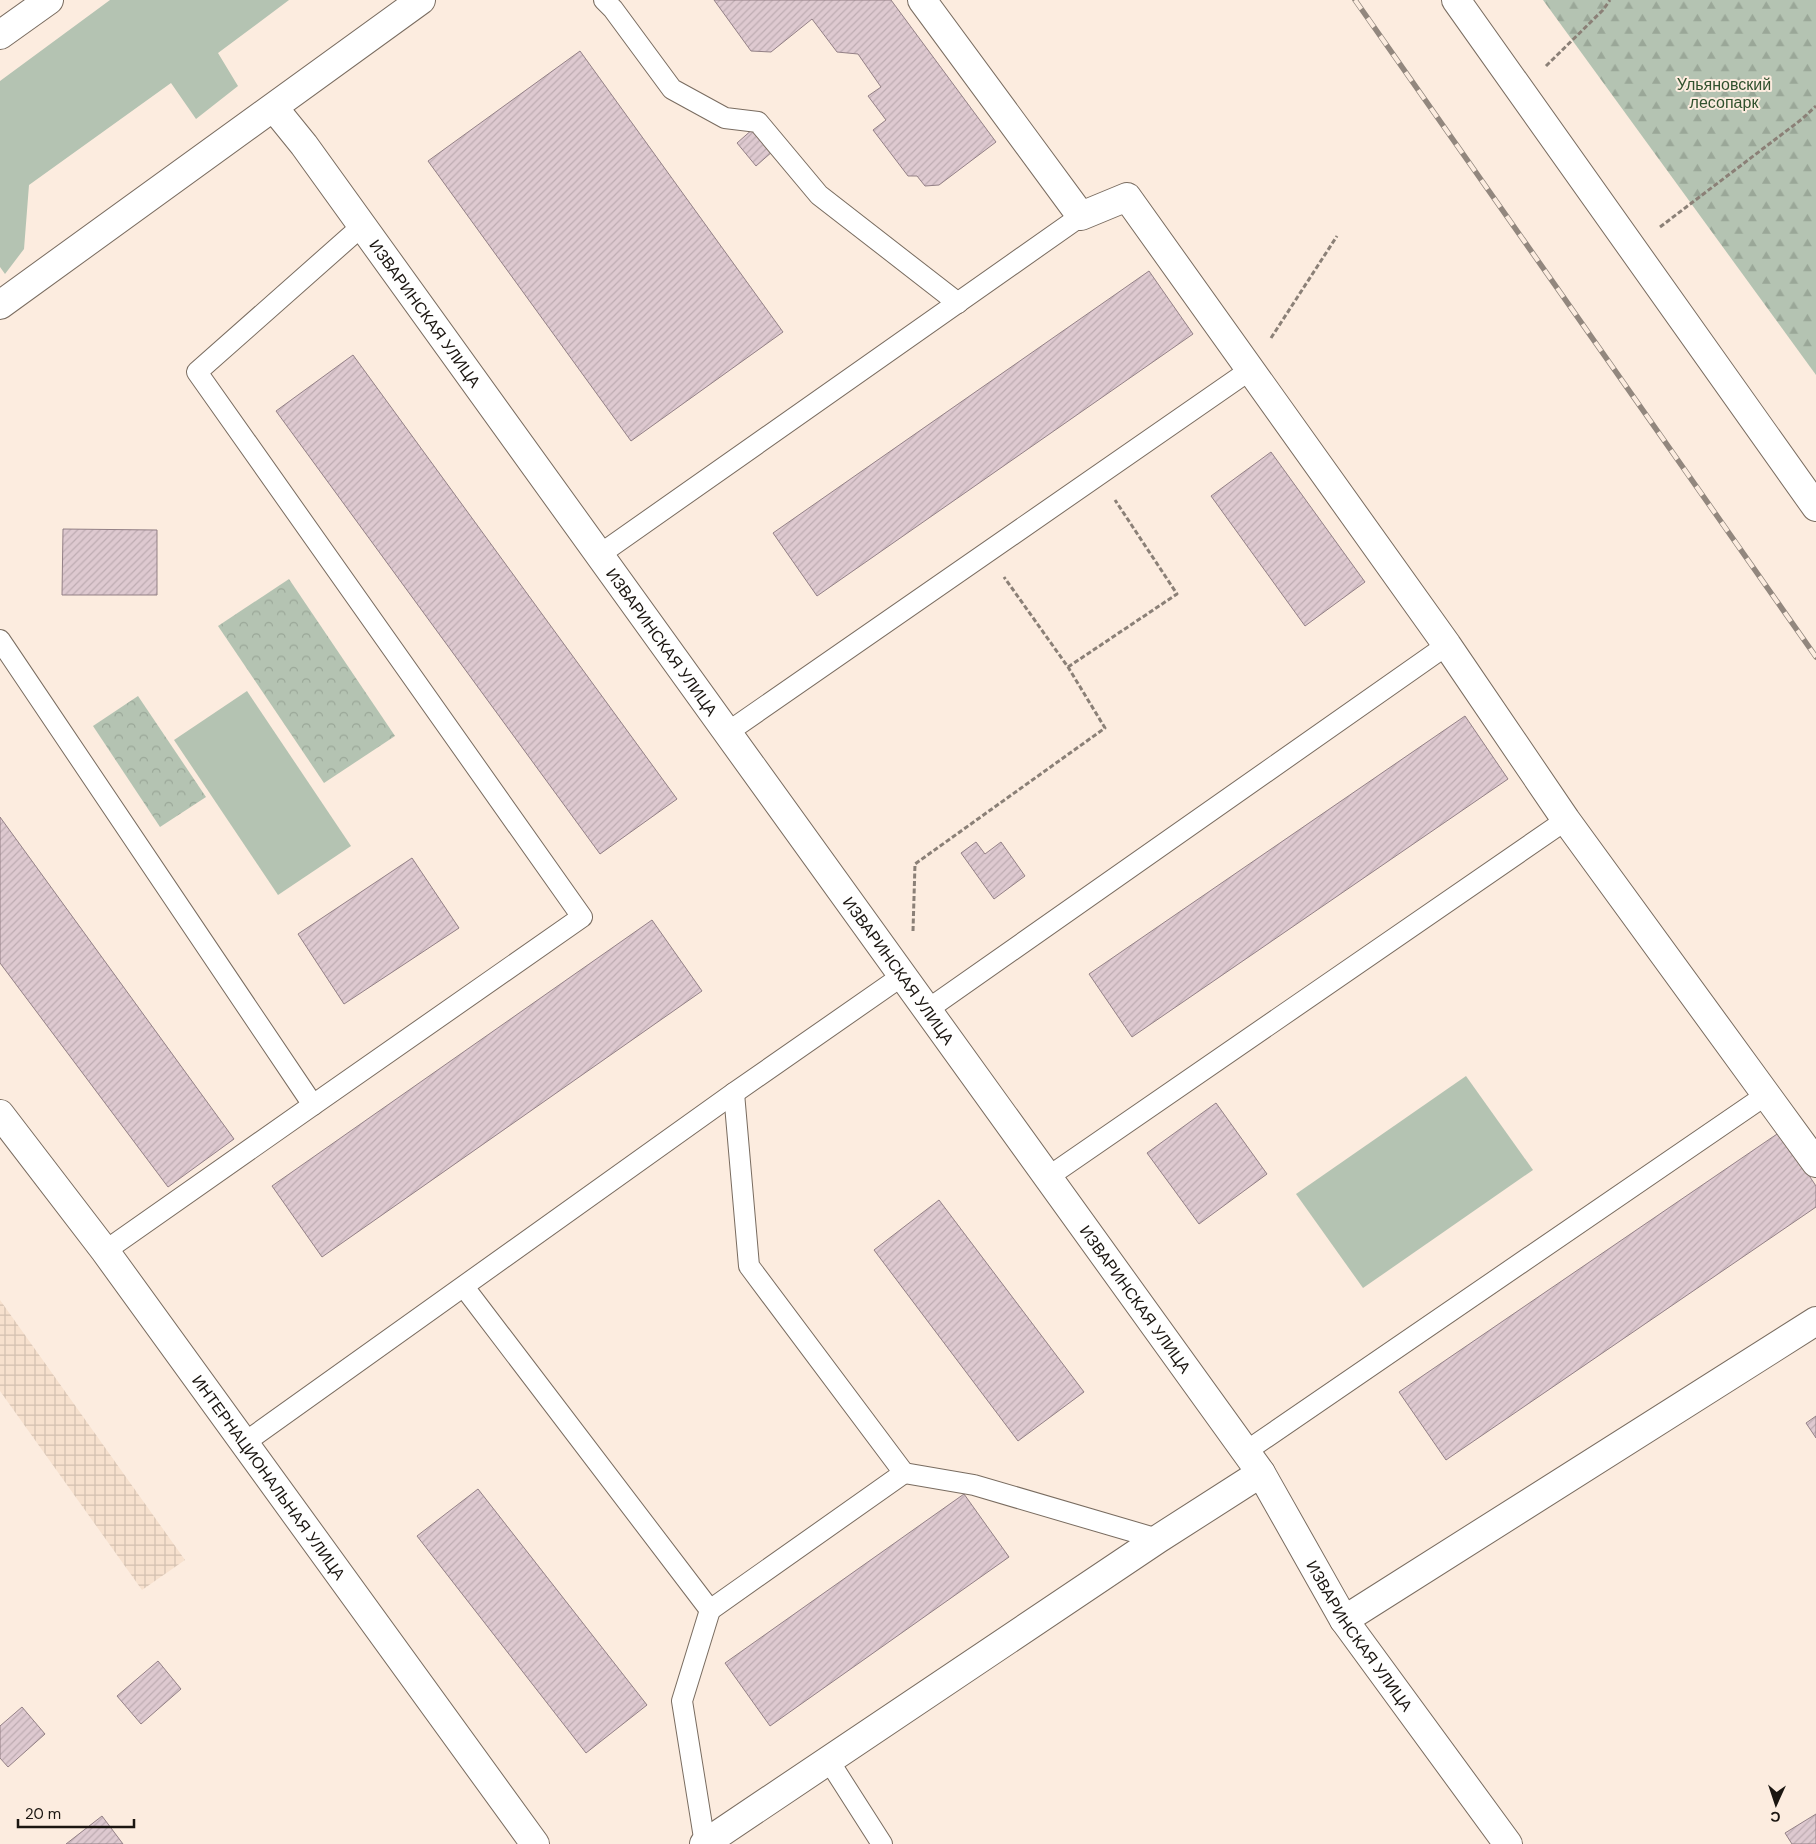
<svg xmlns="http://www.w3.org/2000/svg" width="1816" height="1844" viewBox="0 0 1816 1844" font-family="'DM Sans',sans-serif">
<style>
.industrial{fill:url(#industrial-grid)}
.grass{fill:#b4c3b2}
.forest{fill:url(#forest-firs)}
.park{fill:url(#park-crowns)}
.building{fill:url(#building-hatch);stroke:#938086}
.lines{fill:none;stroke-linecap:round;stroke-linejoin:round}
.lane-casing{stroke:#796c60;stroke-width:22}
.street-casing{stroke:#796c60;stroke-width:30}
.secondary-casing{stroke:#796c60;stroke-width:30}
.path{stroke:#8b8077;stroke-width:3;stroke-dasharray:5 2.5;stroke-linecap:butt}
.lane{stroke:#fff;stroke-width:20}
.street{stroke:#fff;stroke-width:28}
.secondary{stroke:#fff;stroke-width:28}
.rail-casing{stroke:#92877e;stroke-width:5.5}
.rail{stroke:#fcecdf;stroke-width:4;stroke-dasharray:11;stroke-linecap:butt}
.labels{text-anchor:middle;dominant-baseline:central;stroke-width:4;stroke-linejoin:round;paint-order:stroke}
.park-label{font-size:16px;fill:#30512d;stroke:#fcecdf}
.street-label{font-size:16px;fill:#1b1611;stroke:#fcecdf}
</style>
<defs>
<pattern id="industrial-grid" width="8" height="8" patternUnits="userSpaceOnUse" patternTransform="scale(1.25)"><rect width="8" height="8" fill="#f7e1ce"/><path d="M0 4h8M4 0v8" fill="none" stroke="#d3c0b0"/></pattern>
<pattern id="forest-firs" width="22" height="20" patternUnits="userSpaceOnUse" patternTransform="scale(1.25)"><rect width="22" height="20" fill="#b4c3b2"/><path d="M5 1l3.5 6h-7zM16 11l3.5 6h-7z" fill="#9aa798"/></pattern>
<pattern id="park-crowns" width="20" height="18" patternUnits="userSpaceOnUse" patternTransform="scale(1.25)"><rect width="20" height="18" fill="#b4c3b2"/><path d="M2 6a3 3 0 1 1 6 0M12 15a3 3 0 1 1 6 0" fill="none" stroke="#9aa798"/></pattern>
<pattern id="building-hatch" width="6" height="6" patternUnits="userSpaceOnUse" patternTransform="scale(1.25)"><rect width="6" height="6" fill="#dec9d0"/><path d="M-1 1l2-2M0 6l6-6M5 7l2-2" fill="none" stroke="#beacb2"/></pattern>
</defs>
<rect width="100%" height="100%" fill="#fcecdf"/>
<path class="industrial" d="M 0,1300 L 185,1560 L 142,1590 L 0,1391 Z"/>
<g class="grass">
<path d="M 110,0 L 289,0 L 218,53 L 238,86 L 196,119 L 171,83 L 29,185 L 24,249 L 5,274 L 0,267 L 0,81 Z"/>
<path d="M 247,691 L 351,846 L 278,895 L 174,740 Z"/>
<path d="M 1466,1076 L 1533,1170 L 1363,1288 L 1296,1194 Z"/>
</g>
<path class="forest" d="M 1543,0 L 1816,0 L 1816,375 Z"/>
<g class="park">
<path d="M 289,579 L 395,736 L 324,783 L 218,626 Z"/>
<path d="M 138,696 L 206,797 L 160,827 L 93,726 Z"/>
</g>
<g class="building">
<path d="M 714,0 L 891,0 L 996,142 L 939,185 L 925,186 L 917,176 L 908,176 L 873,130 L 886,120 L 868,96 L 881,87 L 858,54 L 837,52 L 812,19 L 771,52 L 751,51 Z"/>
<path d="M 580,51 L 783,332 L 631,441 L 428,161 Z"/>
<path d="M 754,128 L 773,151 L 756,166 L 737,143 Z"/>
<path d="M 1149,271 L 1193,334 L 817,596 L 773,533 Z"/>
<path d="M 353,355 L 677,799 L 600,854 L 276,411 Z"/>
<path d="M 1271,452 L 1365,582 L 1305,626 L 1211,496 Z"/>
<path d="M 63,529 L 157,530 L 157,595 L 62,595 Z"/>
<path d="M 1465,716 L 1508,779 L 1132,1037 L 1089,974 Z"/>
<path d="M 0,817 L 234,1139 L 168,1187 L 0,963 Z"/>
<path d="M 976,842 L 985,854 L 1001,842 L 1025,876 L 994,899 L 961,853 Z"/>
<path d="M 412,858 L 459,928 L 344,1004 L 298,934 Z"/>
<path d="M 652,920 L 702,991 L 322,1257 L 272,1186 Z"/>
<path d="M 1216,1103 L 1267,1174 L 1199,1224 L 1147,1153 Z"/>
<path d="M 1780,1132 L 1816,1186 L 1816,1207 L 1446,1460 L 1399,1392 Z"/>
<path d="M 939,1200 L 1084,1392 L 1018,1441 L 874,1250 Z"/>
<path d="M 1816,1416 L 1816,1438 L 1806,1423 Z"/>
<path d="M 478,1489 L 647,1705 L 586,1753 L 417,1536 Z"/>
<path d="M 964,1494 L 1009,1557 L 770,1726 L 725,1663 Z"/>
<path d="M 158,1661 L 181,1689 L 141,1724 L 117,1696 Z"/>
<path d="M 22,1707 L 45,1734 L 8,1767 L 0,1758 L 0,1726 Z"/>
<path d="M 1816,1814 L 1816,1844 L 1792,1844 L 1785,1833 Z"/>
<path d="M 102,1816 L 123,1844 L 66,1844 Z"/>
</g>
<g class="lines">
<defs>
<g id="lane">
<path d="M 604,0 L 613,9 L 672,89 L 725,118 L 758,122 L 819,195 L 958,303"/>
<path d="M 599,555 L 1081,216"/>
<path d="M 0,640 L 313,1105 L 582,917 L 197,372 L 362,226"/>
<path d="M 728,732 L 1250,370"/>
<path d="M 927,1010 L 1447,645"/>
<path d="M 1048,1177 L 1566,820"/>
<path d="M 105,1251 L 313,1105"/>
<path d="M 464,1287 L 710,1610 L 904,1473 L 749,1266 L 734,1093"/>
<path d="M 244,1443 L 734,1093 L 902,976"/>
<path d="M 1245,1452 L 1766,1095"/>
<path d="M 904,1473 L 974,1485 L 1158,1539"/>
<path d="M 829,1761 L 882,1844"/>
<path d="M 705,1844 L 682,1701 L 710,1610"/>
</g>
<g id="street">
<path d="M 922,0 L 1081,216 L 1127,197 L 1447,645 L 1566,820 L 1816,1163"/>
<path id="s1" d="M 274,108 L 304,145 L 1261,1473 L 1344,1620 L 1508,1844"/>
<path d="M 0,305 L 421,0"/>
<path id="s2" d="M 0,1114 L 105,1251 L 535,1844"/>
<path d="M 1344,1620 L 1816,1321"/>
<path d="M 704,1844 L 1158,1539 L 1261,1473"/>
</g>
<g id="secondary">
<path d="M 1456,0 L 1816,507"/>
<path d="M 0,35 L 49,0"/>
</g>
</defs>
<use href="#lane" class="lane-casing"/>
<use href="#street" class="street-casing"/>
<use href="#secondary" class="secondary-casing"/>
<g class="path">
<path d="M 1546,66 L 1603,10 L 1610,0"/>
<path d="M 1660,227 L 1802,119 L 1816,106"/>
<path d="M 1271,338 L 1337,236"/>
<path d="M 1068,667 L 1177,594 L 1115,500"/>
<path d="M 913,931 L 915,864 L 1105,728 L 1068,667 L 1004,577"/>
</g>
<use href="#lane" class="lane"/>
<use href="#street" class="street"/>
<use href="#secondary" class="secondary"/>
<defs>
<path id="rail" d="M 1355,0 L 1816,657"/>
</defs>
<use href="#rail" class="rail-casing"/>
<use href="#rail" class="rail"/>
</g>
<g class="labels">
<g class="park-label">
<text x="1724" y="84">Ульяновский<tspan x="1724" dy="18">лесопарк</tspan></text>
</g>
<g class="street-label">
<text stroke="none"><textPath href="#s1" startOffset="255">ИЗВАРИНСКАЯ УЛИЦА</textPath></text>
<text stroke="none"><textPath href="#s1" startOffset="660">ИЗВАРИНСКАЯ УЛИЦА</textPath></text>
<text stroke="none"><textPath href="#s1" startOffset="1065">ИЗВАРИНСКАЯ УЛИЦА</textPath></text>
<text stroke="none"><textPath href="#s1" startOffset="1470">ИЗВАРИНСКАЯ УЛИЦА</textPath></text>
<text stroke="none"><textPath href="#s2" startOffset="452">ИНТЕРНАЦИОНАЛЬНАЯ УЛИЦА</textPath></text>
<text stroke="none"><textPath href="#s1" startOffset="1875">ИЗВАРИНСКАЯ УЛИЦА</textPath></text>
</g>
</g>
<g transform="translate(1776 1804) rotate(183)" stroke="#fcecdf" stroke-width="4" paint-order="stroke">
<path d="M0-4L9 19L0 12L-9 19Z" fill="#1b1611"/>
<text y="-8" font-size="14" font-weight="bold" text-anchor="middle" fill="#1b1611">С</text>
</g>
<path d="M18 1819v8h116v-8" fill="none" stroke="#1b1611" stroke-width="2.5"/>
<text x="25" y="1819" font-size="15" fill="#1b1611" stroke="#fcecdf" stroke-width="4" paint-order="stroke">20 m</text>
</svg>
